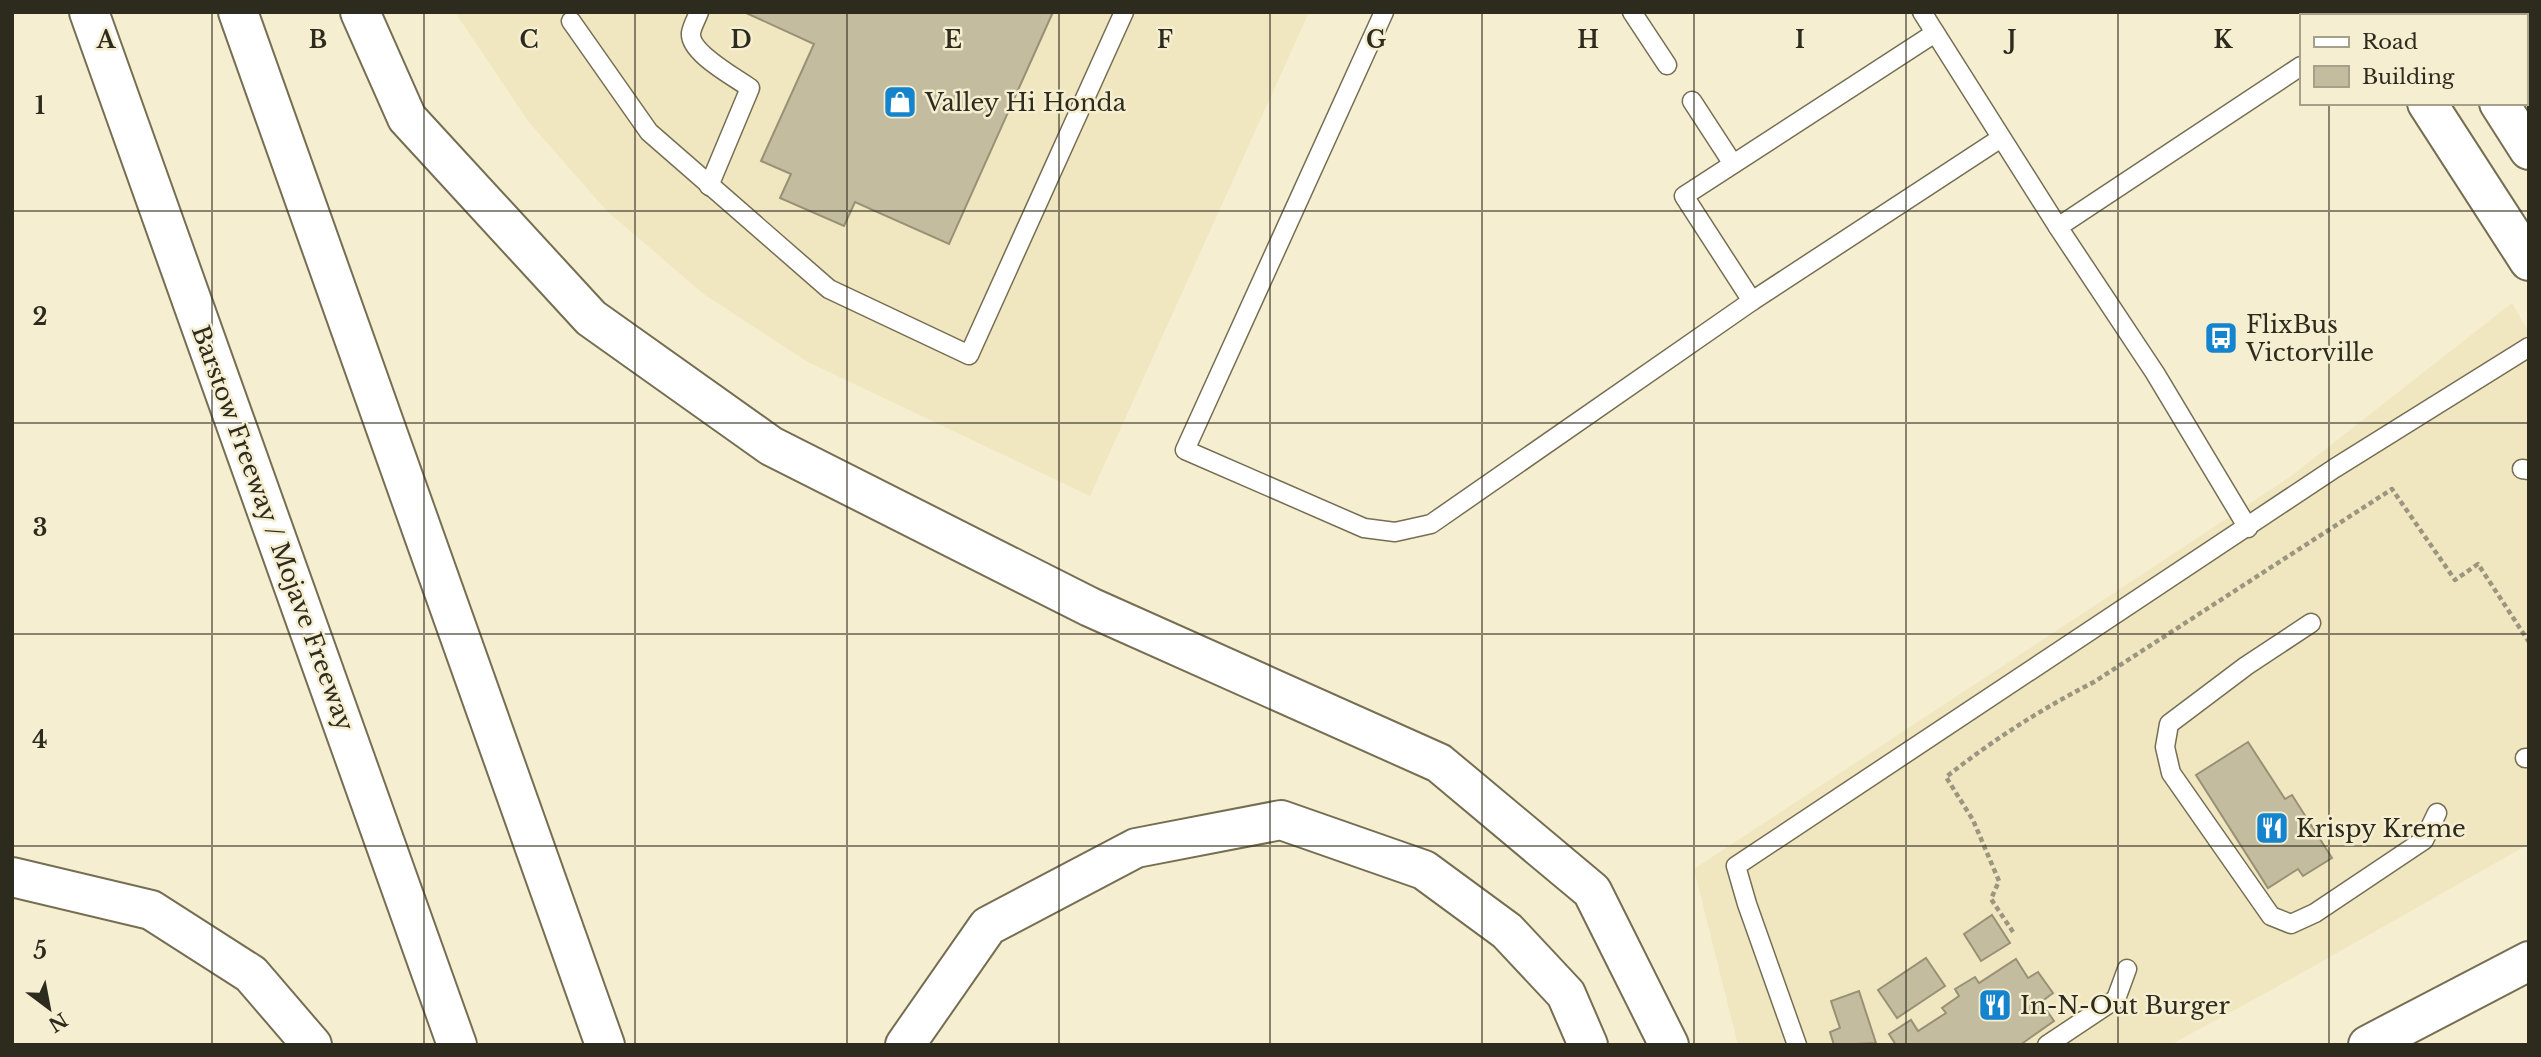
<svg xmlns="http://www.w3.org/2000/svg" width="2541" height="1057" viewBox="0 0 2541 1057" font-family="'Libre Baskerville',serif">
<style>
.built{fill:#f0e6c0}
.building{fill:#c4bc9f;stroke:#989175;stroke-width:2}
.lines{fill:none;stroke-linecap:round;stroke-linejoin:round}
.lane-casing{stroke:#756e53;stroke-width:21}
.secondary-casing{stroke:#756e53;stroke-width:42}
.highway-casing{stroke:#756e53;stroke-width:42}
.path{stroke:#9b9680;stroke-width:4.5;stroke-dasharray:5 3.5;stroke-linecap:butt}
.lane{stroke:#fff;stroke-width:18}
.secondary{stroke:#fff;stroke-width:38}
.highway{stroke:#fff;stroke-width:38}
.grid{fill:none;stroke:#2d2a1e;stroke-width:2;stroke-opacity:0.55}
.labels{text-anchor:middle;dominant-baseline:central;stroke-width:5;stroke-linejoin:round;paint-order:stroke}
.poi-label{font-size:24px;fill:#2d2a1e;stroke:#f5eed0;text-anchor:start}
.street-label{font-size:24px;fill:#2d2a1e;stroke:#f5eed0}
.grid-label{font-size:23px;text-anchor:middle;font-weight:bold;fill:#2d2a1e;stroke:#f5eed0;stroke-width:5;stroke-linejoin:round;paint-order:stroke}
</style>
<rect width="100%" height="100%" fill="#f5eed0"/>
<g class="built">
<path d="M 455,12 L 1309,12 L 1090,496 L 808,362 L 705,295 L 607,211 L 528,121 Z"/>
<path d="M 2512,303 L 2529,332 L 2529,844 L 2273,989 L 2170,1045 L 1738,1045 L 1694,869 L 2290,477 Z"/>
</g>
<g class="building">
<path d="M 1053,12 L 949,244 L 855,202 L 844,226 L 780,198 L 791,174 L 761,161 L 814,44 L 744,12 Z"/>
<path d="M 2248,742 L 2285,799 L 2292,795 L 2332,858 L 2303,876 L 2298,869 L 2268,888 L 2196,775 Z"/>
<path d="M 1992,915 L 2010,943 L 1981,961 L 1964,934 Z"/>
<path d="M 1926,958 L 1945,986 L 1897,1018 L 1878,990 Z"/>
<path d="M 2016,959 L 2028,978 L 2038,972 L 2053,993 L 2041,1002 L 2054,1021 L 2020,1045 L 1896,1045 L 1889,1034 L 1911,1020 L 1918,1031 L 1946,1013 L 1942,1008 L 1959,996 L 1955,989 L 1975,977 L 1979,983 Z"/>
<path d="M 1859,991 L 1876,1043 L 1834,1045 L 1830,1032 L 1840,1028 L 1831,1001 Z"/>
</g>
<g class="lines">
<defs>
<g id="lane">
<path d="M 699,12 C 697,18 692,26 691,33 C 689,53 735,77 750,88 L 709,186"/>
<path d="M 1384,12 L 1185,450 L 1364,528 L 1395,532 L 1431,524 L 1752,301"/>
<path d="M 1632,12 L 1667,65"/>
<path d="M 1922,12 L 2058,227"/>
<path d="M 2378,16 L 2383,12"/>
<path d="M 571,21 L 649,132 L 829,289 L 969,355 L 1124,12"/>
<path d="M 1935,33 L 1684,196 L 1752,301 L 2001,138"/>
<path d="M 1692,101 L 1733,164"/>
<path d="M 2522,469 L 2529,470"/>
<path d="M 2248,528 L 2155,373 L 2058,227 L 2301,66"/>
<path d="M 2311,623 L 2246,666 L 2169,724 L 2165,747 L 2171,773 L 2271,916 L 2291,924 L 2315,913 L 2424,840 L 2437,813"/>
<path d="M 2525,758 L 2529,758"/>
<path d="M 1797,1045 L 1747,904 L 1736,866 L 2335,468 L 2529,347"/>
<path d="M 2047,1045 L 2116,999 L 2127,969"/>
</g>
<g id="secondary">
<path d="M 2415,12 L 2422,16"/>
<path d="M 2427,103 L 2529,261"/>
<path d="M 2499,103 L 2529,150"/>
<path d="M 2368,1045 L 2529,961"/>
</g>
<g id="highway">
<path d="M 89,12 L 457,1045"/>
<path d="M 238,12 L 605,1045"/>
<path d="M 360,12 L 407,118 L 591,318 L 771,446 L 1090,607 L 1439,763 L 1592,891 L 1669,1045"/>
<path d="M 12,877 L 151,910 L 251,974 L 312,1045"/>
<path d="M 905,1045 L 988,926 L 1136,848 L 1281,820 L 1424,870 L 1507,931 L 1566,994 L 1588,1045"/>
</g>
</defs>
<use href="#lane" class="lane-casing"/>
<use href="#secondary" class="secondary-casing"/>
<use href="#highway" class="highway-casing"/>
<path class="path" d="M 2013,932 L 1991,899 L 1999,881 L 1973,820 L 1946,777 C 1993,740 2041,709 2094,682 L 2392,489 L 2455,580 L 2478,564 L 2529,642"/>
<use href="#lane" class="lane"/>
<use href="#secondary" class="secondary"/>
<use href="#highway" class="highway"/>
</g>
<path class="grid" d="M 212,12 L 212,1045M 424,12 L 424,1045M 635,12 L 635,1045M 847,12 L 847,1045M 1059,12 L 1059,1045M 1270,12 L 1270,1045M 1482,12 L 1482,1045M 1694,12 L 1694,1045M 1906,12 L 1906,1045M 2118,12 L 2118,1045M 2329,12 L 2329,16M 2329,103 L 2329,1045M 12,211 L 2529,211M 12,423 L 2529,423M 12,634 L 2529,634M 12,846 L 2529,846"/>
<defs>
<symbol id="shop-square" viewBox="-11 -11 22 22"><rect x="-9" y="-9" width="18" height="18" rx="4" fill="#1384cd" stroke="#f5eed0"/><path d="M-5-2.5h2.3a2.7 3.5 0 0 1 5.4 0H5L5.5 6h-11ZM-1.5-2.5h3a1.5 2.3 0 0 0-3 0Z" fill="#fff"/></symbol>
<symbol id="bus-square" viewBox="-11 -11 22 22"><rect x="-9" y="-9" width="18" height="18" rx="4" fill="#1384cd" stroke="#f5eed0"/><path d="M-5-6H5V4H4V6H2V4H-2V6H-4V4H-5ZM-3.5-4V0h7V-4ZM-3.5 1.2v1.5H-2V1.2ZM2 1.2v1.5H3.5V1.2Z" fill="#fff"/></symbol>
<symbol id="restaurant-square" viewBox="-11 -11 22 22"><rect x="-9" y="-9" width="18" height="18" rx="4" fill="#1384cd" stroke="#f5eed0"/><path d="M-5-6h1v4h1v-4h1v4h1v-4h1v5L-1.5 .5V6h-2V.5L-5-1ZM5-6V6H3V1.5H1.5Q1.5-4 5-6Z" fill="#fff"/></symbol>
</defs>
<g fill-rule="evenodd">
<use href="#shop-square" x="881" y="83" width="38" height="38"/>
<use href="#bus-square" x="2202" y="319" width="38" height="38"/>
<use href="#restaurant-square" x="2253" y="809" width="38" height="38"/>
<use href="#restaurant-square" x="1976" y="986" width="38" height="38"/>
</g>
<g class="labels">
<g class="poi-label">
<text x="925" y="102">Valley Hi Honda</text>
<text x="2246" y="324">FlixBus<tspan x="2246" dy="28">Victorville</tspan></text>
<text x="2296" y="828">Krispy Kreme</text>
<text x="2020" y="1005">In-N-Out Burger</text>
</g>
<g class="street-label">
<text transform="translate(273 528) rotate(70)">Barstow Freeway / Mojave Freeway</text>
</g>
</g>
<g class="grid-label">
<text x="106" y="48">A</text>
<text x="318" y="48">B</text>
<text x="529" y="48">C</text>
<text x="741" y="48">D</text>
<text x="953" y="48">E</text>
<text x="1165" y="48">F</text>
<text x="1376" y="48">G</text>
<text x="1588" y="48">H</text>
<text x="1800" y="48">I</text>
<text x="2012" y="48">J</text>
<text x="2223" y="48">K</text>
<text x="40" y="114">1</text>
<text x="40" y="325">2</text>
<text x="40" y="536">3</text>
<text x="40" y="748">4</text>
<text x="40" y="959">5</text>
</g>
<rect width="2541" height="1057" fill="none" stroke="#2d2a1e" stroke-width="28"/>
<rect x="2300" y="14" width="228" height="91" fill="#f5eed0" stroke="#a5a089" stroke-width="2"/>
<rect x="2314" y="37" width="35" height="10" fill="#ffffff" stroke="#a5a089" stroke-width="2"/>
<text x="2362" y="49" font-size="21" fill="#2d2a1e">Road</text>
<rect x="2314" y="66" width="35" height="21" fill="#c4bc9f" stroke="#a5a089" stroke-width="2"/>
<text x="2362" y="84" font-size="21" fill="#2d2a1e">Building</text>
<g transform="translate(49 1008) rotate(148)" stroke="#f5eed0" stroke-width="5" paint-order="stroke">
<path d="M0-5L12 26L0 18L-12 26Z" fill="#2d2a1e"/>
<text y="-10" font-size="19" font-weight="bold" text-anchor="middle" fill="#2d2a1e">N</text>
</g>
</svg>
